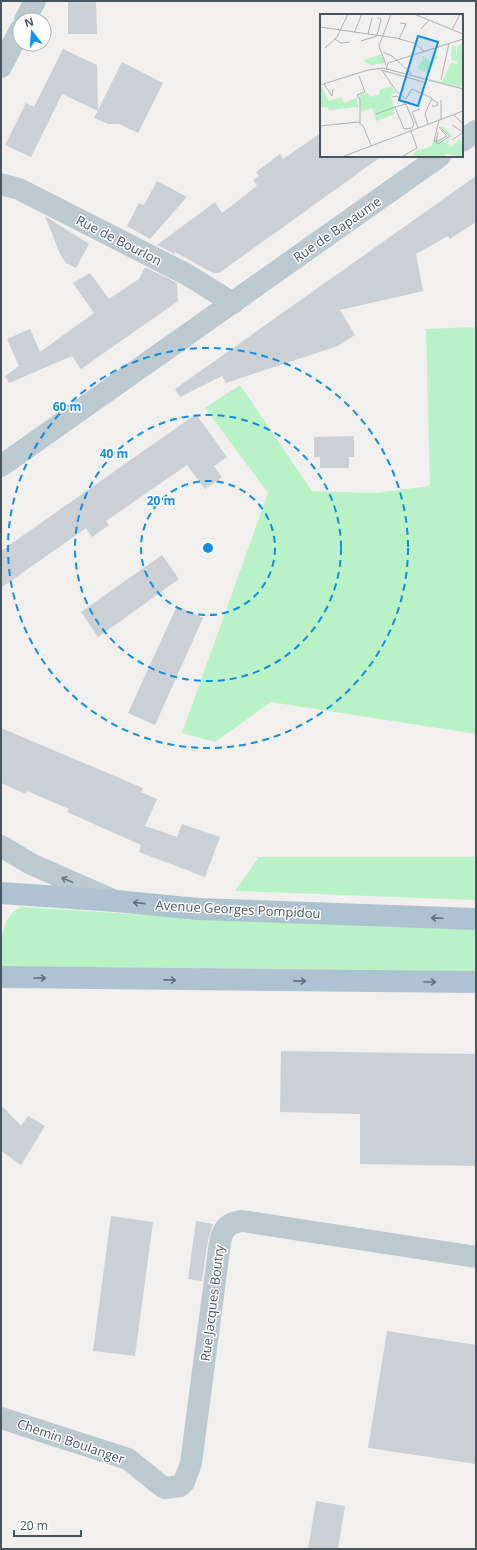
<svg xmlns="http://www.w3.org/2000/svg" width="477" height="1550" viewBox="0 0 477 1550" font-family="'Open Sans',sans-serif">
<style>
.green{fill:#baf2c7}
.building{fill:#cbd0d4}
.lines{fill:none;stroke-linecap:round;stroke-linejoin:round}
.street{stroke:#bcc9cf;stroke-width:22}
.primary{stroke:#adc4d0;stroke-width:22}
.oneway{stroke:#697880}
.oneway2{stroke:#60727a}
.ring{fill:none;stroke:#128de0;stroke-width:2;stroke-dasharray:7 5}
.labels{text-anchor:middle;dominant-baseline:central;stroke-width:3;stroke-linejoin:round;paint-order:stroke}
.street-label{font-size:13px;fill:#46565e;stroke:#fff}
.inset-road{fill:none;stroke:#adb2b5;stroke-width:1}
.view{fill:#128de0;fill-opacity:0.15;stroke:#128de0;stroke-width:2}
.inset-edge{fill:none;stroke:#46565e;stroke-width:2}
.centre{fill:#128de0;stroke:#fff;stroke-width:2}
.ring-label{font-size:12px;text-anchor:middle;font-weight:bold;fill:#128de0;stroke:#fff;stroke-width:3;stroke-linejoin:round;paint-order:stroke}
</style>
<rect width="100%" height="100%" fill="#f2efef"/>
<g class="green">
<path d="M 476,327 L 476,734 L 271,702 L 215,742 L 182,733 L 268,493 L 205,408 L 240,385 L 312,491 L 375,493 L 430,486 L 426,329 Z"/>
<path d="M 259,857 L 476,857 L 476,900 L 235,891 Z"/>
<path d="M 22,907 C 174,917 324,926 476,929 L 476,971 L 1,966 C 1,944 0,915 22,907 Z"/>
</g>
<g class="building">
<path d="M 68,1 L 96,1 L 97,34 L 68,34 Z"/>
<path d="M 63,49 L 97,65 L 98,111 L 62,94 L 31,157 L 5,145 L 26,103 L 34,107 Z"/>
<path d="M 122,62 L 163,83 L 138,133 L 119,124 L 108,124 L 94,118 Z"/>
<path d="M 321,133 L 321,156 L 382,156 L 219,273 L 213,273 L 175,252 L 175,254 L 157,245 L 215,202 L 222,213 L 257,186 L 253,180 L 259,176 L 256,172 L 280,154 L 283,159 Z"/>
<path d="M 476,176 L 476,222 L 450,239 L 448,236 L 416,254 L 423,291 L 340,310 L 355,335 L 338,346 L 226,383 L 222,376 L 180,397 L 175,389 Z"/>
<path d="M 157,181 L 187,197 L 150,239 L 127,226 L 139,203 L 144,205 Z"/>
<path d="M 45,216 L 89,244 L 76,268 L 66,263 L 60,254 Z"/>
<path d="M 145,267 L 177,283 L 178,301 L 81,369 L 72,356 L 9,383 L 5,376 L 19,366 L 7,339 L 30,329 L 40,352 L 94,313 L 73,283 L 90,273 L 109,299 L 139,279 Z"/>
<path d="M 196,414 L 227,457 L 214,466 L 222,477 L 205,489 L 187,465 L 106,521 L 109,525 L 92,537 L 86,528 L 1,588 L 1,551 Z"/>
<path d="M 354,436 L 354,457 L 349,457 L 349,468 L 320,468 L 320,457 L 314,457 L 314,437 Z"/>
<path d="M 162,555 L 179,579 L 98,637 L 81,612 Z"/>
<path d="M 177,606 L 203,618 L 155,725 L 128,713 Z"/>
<path d="M 1,728 L 143,788 L 141,792 L 157,799 L 145,826 L 177,837 L 182,824 L 220,837 L 205,877 L 139,852 L 141,845 L 67,812 L 69,809 L 27,791 L 26,794 L 1,783 Z"/>
<path d="M 281,1051 L 476,1054 L 476,1166 L 360,1164 L 360,1114 L 280,1112 Z"/>
<path d="M 1,1105 L 21,1126 L 28,1116 L 45,1126 L 21,1165 L 1,1151 Z"/>
<path d="M 111,1216 L 153,1222 L 135,1356 L 93,1351 Z"/>
<path d="M 196,1221 L 213,1224 L 208,1240 L 202,1281 L 188,1279 Z"/>
<path d="M 387,1331 L 476,1345 L 476,1464 L 368,1448 Z"/>
<path d="M 316,1501 L 345,1506 L 338,1549 L 308,1549 Z"/>
</g>
<g class="lines">
<g class="street">
<path d="M 25,20 L 35,1"/>
<path d="M 1,67 L 20,30"/>
<path d="M 462,141 L 476,131"/>
<path d="M 1,184 L 19,189 L 186,274 L 233,303"/>
<path d="M 1,466 L 440,156"/>
<path d="M 1,846 L 31,864 L 113,900"/>
<path d="M 1,1418 L 128,1459 L 164,1488 L 180,1486 L 184,1482 L 191,1463 L 220,1242 C 223,1228 228,1223 242,1221 L 476,1257"/>
</g>
<g class="primary">
<path d="M 1,893 L 116,901 L 198,909 L 476,919"/>
<path d="M 1,977 L 476,982"/>
</g>
</g>
<defs><path id="oneway-shaft" d="M-6 0H5M1.5-3L5.5 0L1.5 3" fill="none" stroke-width="1.6" stroke-linecap="round" stroke-linejoin="round"/></defs>
<use class="oneway" href="#oneway-shaft" transform="translate(67 880) rotate(-157)"/>
<g class="oneway2">
<use href="#oneway-shaft" transform="translate(139 903) rotate(-174)"/>
<use href="#oneway-shaft" transform="translate(437 918) rotate(-178)"/>
<use href="#oneway-shaft" transform="translate(40 978) rotate(1)"/>
<use href="#oneway-shaft" transform="translate(170 980) rotate(1)"/>
<use href="#oneway-shaft" transform="translate(300 981) rotate(1)"/>
<use href="#oneway-shaft" transform="translate(430 982)"/>
</g>
<g class="ring">
<circle cx="208" cy="548" r="67"/>
<circle cx="208" cy="548" r="133"/>
<circle cx="208" cy="548" r="200"/>
</g>
<g class="labels">
<g class="street-label">
<text transform="translate(337 229) rotate(-35)">Rue de Bapaume</text>
<text transform="translate(119 240) rotate(27)">Rue de Bourlon</text>
<text transform="translate(238 909) rotate(3)">Avenue Georges Pompidou</text>
<text transform="translate(212 1303) rotate(-83)">Rue Jacques Boutry</text>
<text transform="translate(71 1441) rotate(19)">Chemin Boulanger</text>
</g>
</g>
<g transform="translate(320 14)">
<rect width="143" height="143" fill="#f2efef"/>
<path d="M 143,30 L 143,67 L 140,72 L 143,74 L 122,69 L 97,62 L 122,68 L 131,49 L 137,50 L 138,47 L 131,46 L 132,31 L 136,32 L 136,43 L 138,31 ZM 62,40 L 65,49 L 52,51 L 45,48 L 44,46 ZM 102,41 L 110,47 L 112,41 L 119,43 L 114,47 L 110,59 L 97,54 L 103,46 ZM 1,72 L 9,87 L 22,83 L 24,89 L 37,84 L 39,101 L 37,93 L 9,96 L 8,93 L 1,93 ZM 71,72 L 75,79 L 71,81 L 75,100 L 56,107 L 52,94 L 41,98 L 39,81 L 47,79 L 50,83 L 60,80 L 59,76 ZM 122,112 L 133,121 L 127,129 L 132,133 L 139,125 L 143,129 L 143,143 L 127,140 L 123,143 L 96,143 L 93,140 L 89,143 L 96,137 L 112,132 L 114,123 L 125,129 L 132,121 L 120,114 Z" fill="#baf2c7"/>
<path class="inset-road" d="M 94,0 L 143,20M 0,13 L 76,24 L 94,29 L 104,37M 101,15 L 109,6M 132,16 L 140,0M 34,19 L 42,0M 48,20 L 52,4M 15,25 L 21,29 L 30,28M 79,25 L 86,10 L 80,9M 41,27 L 57,22 L 61,5 L 58,4M 5,34 L 17,23 L 28,0M 63,38 L 72,42 L 92,60M 66,51 L 59,32 L 71,0M 61,56 L 107,69M 62,56 L 76,77 L 86,85 L 92,75 L 112,84 L 105,100 L 108,110M 66,56 L 68,49 L 143,25M 39,62 L 45,78 L 37,81 L 40,85 L 40,109M 121,66 L 129,29M 4,70 L 12,82 L 13,75M 0,71 L 48,56 L 63,54 L 143,75M 72,83 L 77,82 L 85,90M 112,85 L 118,89 L 117,92 L 112,92M 86,90 L 94,110 L 92,114 L 84,115 L 75,93 ZM 56,100 L 75,93M 134,101 L 143,110M 121,105 L 121,86M 119,106 L 114,127 L 118,130 L 130,122 L 119,113M 132,111 L 143,118M 0,112 L 38,108 L 43,112 L 51,131M 98,114 L 92,98 L 100,95M 118,118 L 116,128 L 127,122 L 121,116M 132,126 L 142,119M 83,142 L 97,134 L 91,117M 22,143 L 143,97"/>
<path class="view" d="M 98,22 L 118,28 L 98,92 L 79,86 Z"/>
<rect width="143" height="143" class="inset-edge"/>
</g>
<circle cx="208" cy="548" r="6" class="centre"/>
<g class="ring-label">
<text x="67" y="411">60 m</text>
<text x="114" y="458">40 m</text>
<text x="161" y="505">20 m</text>
</g>
<rect width="477" height="1550" fill="none" stroke="#46565e" stroke-width="4"/>
<g transform="translate(32 32) rotate(343)"><circle r="19" fill="#ffffff" stroke="#b5bbbf"/>
<path d="M0-3L7 15L0 10L-7 15Z" fill="#0c93ef"/>
<text y="-6" font-size="11" font-weight="bold" text-anchor="middle" fill="#46565e">N</text>
</g>
<path d="M14 1530v6h67v-6" fill="none" stroke="#46565e" stroke-width="2"/>
<text x="20" y="1530" font-size="12" fill="#46565e" stroke="#ffffff" stroke-width="3" paint-order="stroke">20 m</text>
</svg>
